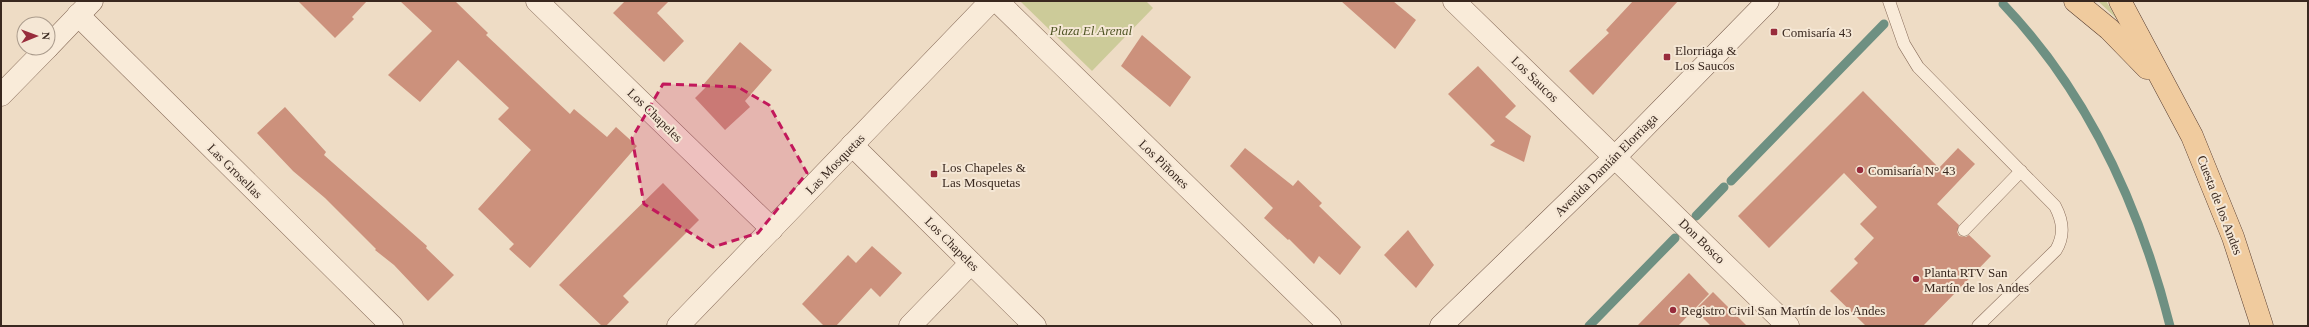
<svg xmlns="http://www.w3.org/2000/svg" width="2309" height="327" viewBox="0 0 2309 327" font-family="Georgia,serif">
<style>
.green{fill:#cccb99}
.lines{fill:none;stroke-linecap:round;stroke-linejoin:round}
.stream{stroke:#6e9082;stroke-width:9}
.building{fill:#cc917c}
.lane-casing{stroke:#896d5b;stroke-width:13}
.street-casing{stroke:#896d5b;stroke-width:23}
.secondary-casing{stroke:#6b4e3f;stroke-width:23}
.primary-casing{stroke:#573c2f;stroke-width:23}
.lane{stroke:#f9ebd9;stroke-width:12}
.street{stroke:#f9ebd9;stroke-width:22}
.secondary{stroke:#f9ebd9;stroke-width:22}
.primary{stroke:#f0cb9e;stroke-width:22}
.marked{fill:#c2185b;fill-opacity:0.2;stroke:#c2185b;stroke-width:3;stroke-dasharray:8 5;stroke-linejoin:round}
.poi-dot{fill:#982c3c;stroke:#f5e7d5;stroke-width:1.5}
.labels{text-anchor:middle;dominant-baseline:central;stroke-width:4;stroke-linejoin:round;paint-order:stroke}
.park-label{font-size:13px;font-style:italic;fill:#505626;stroke:#f5e7d5}
.poi-label{font-size:13px;fill:#39281f;stroke:#f5e7d5;text-anchor:start}
.street-label{font-size:13px;fill:#39281f;stroke:#f5e7d5}
</style>
<rect width="100%" height="100%" fill="#eedcc5"/>
<g class="green">
<path d="M 1020,1 L 1146,1 L 1153,8 L 1092,71 Z"/>
<path d="M 2098,1 L 2106,1 L 2117,19 L 2100,3 Z"/>
</g>
<g class="lines">
<g class="stream">
<path d="M 2003,4 C 2089,94 2140,207 2170,326"/>
<path d="M 1731,181 L 1884,24"/>
<path d="M 1696,216 L 1724,187"/>
<path d="M 1589,326 L 1675,238"/>
</g>
</g>
<g class="building">
<path d="M 298,1 L 367,1 L 352,17 L 354,19 L 335,38 Z"/>
<path d="M 400,1 L 455,1 L 488,33 L 486,35 L 570,114 L 574,109 L 607,137 L 616,127 L 637,146 L 530,268 L 509,249 L 514,244 L 478,209 L 531,150 L 498,119 L 509,108 L 458,60 L 420,102 L 388,75 L 432,31 Z"/>
<path d="M 625,1 L 669,1 L 657,13 L 684,41 L 664,62 L 613,13 Z"/>
<path d="M 1341,1 L 1393,1 L 1416,20 L 1395,49 Z"/>
<path d="M 1633,1 L 1678,1 L 1593,95 L 1569,71 L 1609,33 L 1606,30 Z"/>
<path d="M 1142,35 L 1191,77 L 1170,107 L 1121,66 Z"/>
<path d="M 740,42 L 772,70 L 745,101 L 750,107 L 725,130 L 695,98 L 706,87 L 703,85 Z"/>
<path d="M 1478,66 L 1516,106 L 1505,117 L 1531,136 L 1524,162 L 1490,145 L 1495,141 L 1448,94 Z"/>
<path d="M 1863,91 L 1939,168 L 1958,148 L 1975,164 L 1937,204 L 1959,225 L 1957,232 L 1959,236 L 1966,237 L 1969,235 L 1991,256 L 1923,326 L 1866,326 L 1830,291 L 1858,263 L 1854,259 L 1874,238 L 1860,224 L 1877,207 L 1844,173 L 1769,248 L 1738,216 Z"/>
<path d="M 285,107 L 326,152 L 324,155 L 427,246 L 426,248 L 454,275 L 428,301 L 394,265 L 375,250 L 376,249 L 325,198 L 293,171 L 257,133 Z"/>
<path d="M 1245,148 L 1293,186 L 1298,180 L 1322,203 L 1319,206 L 1361,247 L 1340,275 L 1319,256 L 1314,264 L 1289,239 L 1288,240 L 1264,218 L 1273,208 L 1230,166 Z"/>
<path d="M 663,183 L 699,220 L 623,296 L 629,302 L 606,326 L 602,326 L 559,285 Z"/>
<path d="M 1408,230 L 1434,265 L 1416,288 L 1384,255 Z"/>
<path d="M 872,246 L 902,273 L 880,297 L 871,288 L 836,326 L 824,326 L 802,304 L 848,255 L 856,263 Z"/>
<path d="M 1689,273 L 1709,294 L 1678,326 L 1637,326 Z"/>
<path d="M 1713,292 L 1747,326 L 1711,326 L 1695,310 Z"/>
</g>
<g class="lines">
<defs>
<g id="lane">
<path d="M 1889,1 L 1904,44 L 1918,67 L 2055,206 C 2063,221 2065,235 2056,250 L 1978,326"/>
<path d="M 1964,230 L 2021,171"/>
</g>
<g id="street">
<path d="M 537,1 L 772,229"/>
<path d="M 997,1 L 1330,326"/>
<path d="M 1454,1 L 1788,326"/>
<path d="M 78,15 L 392,326"/>
<path d="M 48,47 L 92,1"/>
<path d="M 1,95 L 47,48"/>
<path d="M 852,145 L 1035,326"/>
<path d="M 678,326 L 991,1"/>
<path d="M 910,326 L 971,263"/>
</g>
<path id="secondary" d="M 1441,326 L 1615,157 L 1768,1"/>
<g id="primary">
<path d="M 2075,1 L 2109,29 L 2147,68"/>
<path d="M 2120,1 L 2192,136 L 2233,237 L 2262,326"/>
</g>
</defs>
<use href="#lane" class="lane-casing"/>
<use href="#street" class="street-casing"/>
<use href="#secondary" class="secondary-casing"/>
<use href="#primary" class="primary-casing"/>
<use href="#lane" class="lane"/>
<use href="#street" class="street"/>
<use href="#secondary" class="secondary"/>
<use href="#primary" class="primary"/>
</g>
<path class="marked" d="M 663,84 L 738,87 L 769,105 L 807,173 L 758,233 L 713,247 L 644,204 L 632,138 Z"/>
<g class="poi-dot">
<rect x="1770" y="28" width="8" height="8" rx="2"/>
<rect x="1663" y="53" width="8" height="8" rx="2"/>
<circle cx="1860" cy="170" r="4"/>
<rect x="930" y="170" width="8" height="8" rx="2"/>
<circle cx="1916" cy="279" r="4"/>
<circle cx="1673" cy="310" r="4"/>
</g>
<g class="labels">
<g class="park-label">
<text x="1091" y="30">Plaza El Arenal</text>
</g>
<g class="poi-label">
<text x="1782" y="32">Comisaría 43</text>
<text x="1675" y="50">Elorriaga &amp;<tspan x="1675" dy="15">Los Saucos</tspan></text>
<text x="942" y="167">Los Chapeles &amp;<tspan x="942" dy="15">Las Mosquetas</tspan></text>
<text x="1868" y="170">Comisaría N° 43</text>
<text x="1924" y="272">Planta RTV San<tspan x="1924" dy="15">Martín de los Andes</tspan></text>
<text x="1681" y="310">Registro Civil San Martín de los Andes</text>
</g>
<g class="street-label">
<text transform="translate(1535 79) rotate(44)">Los Saucos</text>
<text transform="translate(655 115) rotate(44)">Los Chapeles</text>
<text transform="translate(835 164) rotate(-46)">Las Mosquetas</text>
<text transform="translate(1164 164) rotate(44)">Los Piñones</text>
<text transform="translate(1606 165) rotate(-45)">Avenida Damián Elorriaga</text>
<text transform="translate(235 171) rotate(45)">Las Grosellas</text>
<text transform="translate(2220 205) rotate(69)">Cuesta de los Andes</text>
<text transform="translate(1702 241) rotate(44)">Don Bosco</text>
<text transform="translate(952 244) rotate(45)">Los Chapeles</text>
</g>
</g>
<rect width="2309" height="327" fill="none" stroke="#39281f" stroke-width="4"/>
<g transform="translate(36 36) rotate(89)"><circle r="19" fill="#f5e7d5" stroke="#aa9b8c"/>
<path d="M0-3L7 15L0 10L-7 15Z" fill="#982c3c"/>
<text y="-6" font-size="11" font-weight="bold" text-anchor="middle" fill="#39281f">N</text>
</g>
</svg>
